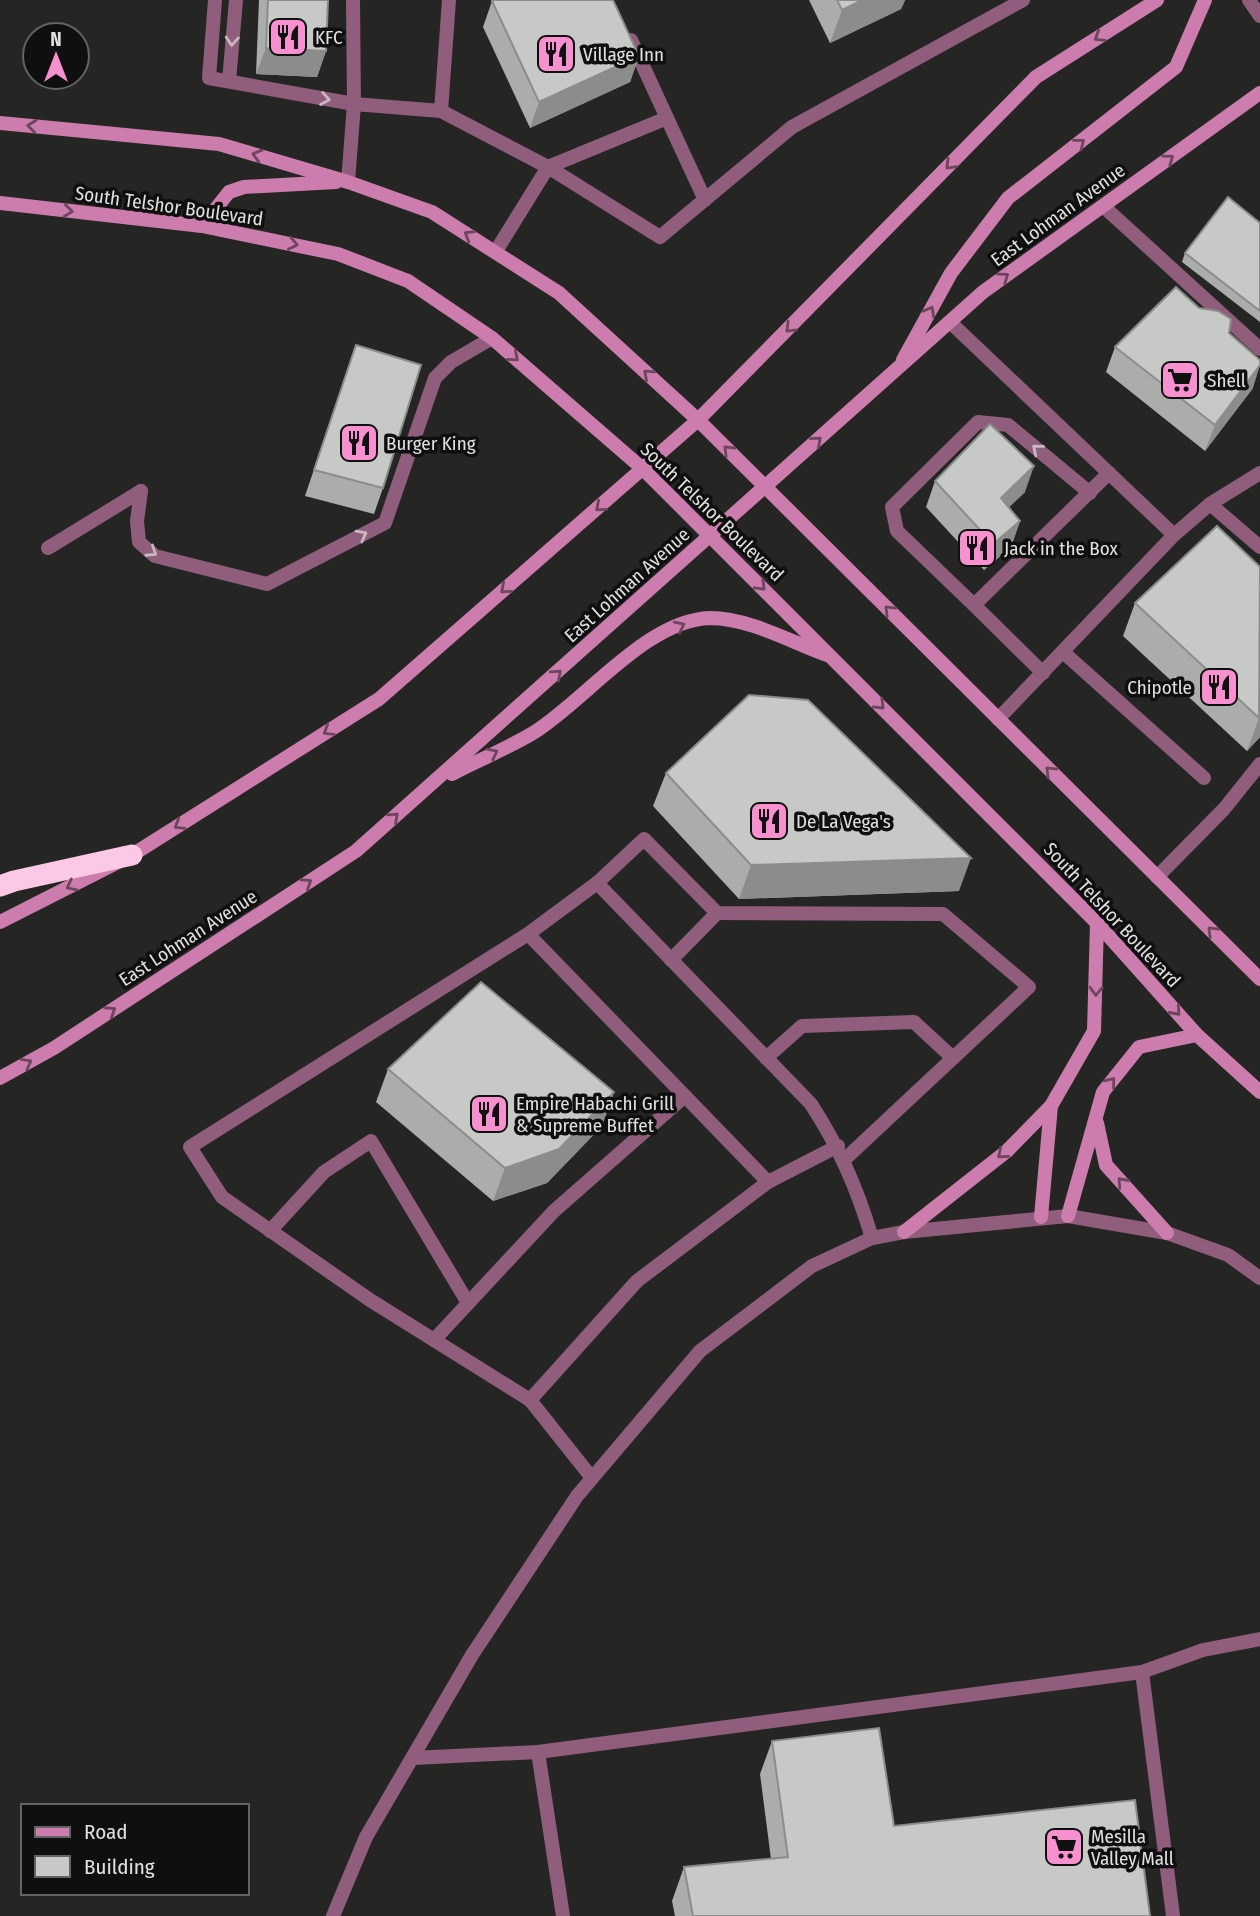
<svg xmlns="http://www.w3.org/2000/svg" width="1260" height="1916" viewBox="0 0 1260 1916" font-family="'Fira Sans Condensed',sans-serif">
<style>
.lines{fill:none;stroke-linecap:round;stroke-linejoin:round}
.service{stroke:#905e7c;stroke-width:14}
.minor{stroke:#905e7c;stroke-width:14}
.secondary{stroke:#cc7dad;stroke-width:14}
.motorway{stroke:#fbc9e5;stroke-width:21}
.wall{fill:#abadaa}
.shaded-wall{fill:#8b8d8b}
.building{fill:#c7c9c6;stroke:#8b8d8b;stroke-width:2}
.oneway{stroke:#6d465e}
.oneway2{stroke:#c7b9c1}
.labels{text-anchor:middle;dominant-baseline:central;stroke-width:7;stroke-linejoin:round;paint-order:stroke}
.poi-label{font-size:19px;fill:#dfe0df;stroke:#0e0f0e;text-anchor:start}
.street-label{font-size:19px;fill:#dfe0df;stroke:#0e0f0e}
</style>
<rect width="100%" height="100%" fill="#252624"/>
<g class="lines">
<g class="service">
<path d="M 215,0 L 209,78 L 354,104 L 353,0"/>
<path d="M 631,40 L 667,118"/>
<path d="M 229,81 L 236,0"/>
<path d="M 441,111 L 449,0"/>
<path d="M 348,182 L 354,104 L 441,111 L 548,167 L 660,237 L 792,127 L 1023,0"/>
<path d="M 1103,206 L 1260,349"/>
<path d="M 496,251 L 548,167 L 667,118 L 705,200"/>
<path d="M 950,322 L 1174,535"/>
<path d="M 141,491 L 137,521 L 139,542 L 155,556 L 267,584 L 385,523 L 435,378 L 451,362 L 492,338"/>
<path d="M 1210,504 L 1260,473"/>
<path d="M 48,548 L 141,491"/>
<path d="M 974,605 L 897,531 L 892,507 L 978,422 L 1008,425 L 1090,493"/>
<path d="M 1063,652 L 1204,778"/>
<path d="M 1043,673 L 974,605 L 1109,473"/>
<path d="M 998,719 L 1174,535 L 1210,504 L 1260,547"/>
<path d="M 1157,877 L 1224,809 L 1260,764"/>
<path d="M 597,883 L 644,839 L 717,913 L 943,914 L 1029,987 L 844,1160"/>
<path d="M 528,934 L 768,1182"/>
<path d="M 671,960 L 717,913"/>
<path d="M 766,1058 L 802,1026 L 914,1022 L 953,1058"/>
<path d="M 838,1146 L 768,1182 L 637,1281 L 530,1400 L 370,1300 L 222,1197 L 190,1147 L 528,934 L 597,883 L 811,1104 C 840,1149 857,1188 872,1238"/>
<path d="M 270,1231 L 324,1172 L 371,1141 L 468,1303"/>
<path d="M 434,1340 L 554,1211 L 685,1096"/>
<path d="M 530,1400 L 592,1478"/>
<path d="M 1142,1672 L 1173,1916"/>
<path d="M 538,1752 L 563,1916"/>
<path d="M 413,1758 L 538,1752 L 1142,1672 L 1203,1650 L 1260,1639"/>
</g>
<g class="minor">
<path d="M 1249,0 L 1260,16"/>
<path d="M 333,1916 L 366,1837 L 472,1655 L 577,1496 L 700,1351 L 812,1266 L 872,1238 L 904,1232 L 1068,1216 L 1167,1233 L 1228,1255 L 1260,1278"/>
</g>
<g class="secondary">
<path d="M 0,123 L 219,144 L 348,182 L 432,212 L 559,293 L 698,420 L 1260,979"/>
<path d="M 0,203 L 202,226 L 338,254 L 408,281 L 492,338 L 643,469 L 1097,923 L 1197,1035 L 1260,1092"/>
<path d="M 202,226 L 229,192 L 244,187 L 336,182"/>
<path d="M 903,360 L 951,273 L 1008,198 L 1176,67 L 1205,0"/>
<path d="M 452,774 C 479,760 508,748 533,733 C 585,701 646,620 710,618 C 749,618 791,642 827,655"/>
<path d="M 0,922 L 132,855 L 379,699 L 698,420 L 1036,77 L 1157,0"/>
<path d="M 0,1078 L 54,1048 L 356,851 L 983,292 L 1260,93"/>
<path d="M 1097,1123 L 1106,1165 L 1167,1233"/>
<path d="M 1068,1216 L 1103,1092 L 1139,1047 L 1197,1035"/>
<path d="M 1041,1217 L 1051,1106"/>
<path d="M 904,1232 L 1007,1151 L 1051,1106 L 1094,1031 L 1097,923"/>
</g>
<path class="motorway" d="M 0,886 L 14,881 L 132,855"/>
</g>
<g class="wall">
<path d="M 259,0 L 328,0 L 326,51 L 317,77 L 256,74 Z"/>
<path d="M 809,0 L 905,0 L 901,9 L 830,43 Z"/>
<path d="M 492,1 L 639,56 L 630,82 L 530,128 L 483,27 Z"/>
<path d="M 1260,223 L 1260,322 L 1182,262 L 1185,253 Z"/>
<path d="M 1229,333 L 1253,388 L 1205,451 L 1106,372 L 1115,347 Z"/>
<path d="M 356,345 L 383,488 L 374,514 L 305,496 Z"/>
<path d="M 935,481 L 1025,492 L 1009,507 L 1020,521 L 1011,547 L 984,570 L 926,507 Z"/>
<path d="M 1260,567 L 1260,737 L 1247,751 L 1123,636 L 1135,603 Z"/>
<path d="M 666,773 L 959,891 L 739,899 L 653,806 Z"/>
<path d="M 388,1069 L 614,1092 L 602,1126 L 547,1183 L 493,1201 L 376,1102 Z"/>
<path d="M 772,1741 L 894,1826 L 1150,1916 L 675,1916 L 672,1901 L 684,1867 L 771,1859 L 760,1774 Z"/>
</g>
<g class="shaded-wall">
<path d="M 862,0 L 905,0 L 901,9 L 830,43 L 842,10 Z"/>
<path d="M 266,48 L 326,51 L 317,77 L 256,74 Z"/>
<path d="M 639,56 L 630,82 L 530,128 L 539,102 Z"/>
<path d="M 1260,365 L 1253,388 L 1205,451 L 1215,425 Z"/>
<path d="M 1034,466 L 1025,492 L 992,524 L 1001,498 Z"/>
<path d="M 1020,521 L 1011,547 L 984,570 L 993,544 Z"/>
<path d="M 1260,717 L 1260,737 L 1247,751 L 1259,718 Z"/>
<path d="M 971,858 L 959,891 L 739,899 L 751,865 Z"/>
<path d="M 614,1092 L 602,1126 L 547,1183 L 493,1201 L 505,1168 Z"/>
</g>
<g class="building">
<path d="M 268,0 L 328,0 L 326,51 L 266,48 Z"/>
<path d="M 494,0 L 613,0 L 639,56 L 539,102 L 492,1 Z"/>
<path d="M 837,0 L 862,0 L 842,10 Z"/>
<path d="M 1228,197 L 1260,223 L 1260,311 L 1185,253 Z"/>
<path d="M 1176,287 L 1199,308 L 1218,311 L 1231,319 L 1229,333 L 1260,360 L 1260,365 L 1215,425 L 1115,347 Z"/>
<path d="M 356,345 L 421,365 L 383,488 L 314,470 Z"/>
<path d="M 990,424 L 1034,466 L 1001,498 L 1020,521 L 993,544 L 935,481 Z"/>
<path d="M 1217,526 L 1260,567 L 1259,718 L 1135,603 Z"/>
<path d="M 749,695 L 808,700 L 971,858 L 751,865 L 666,773 Z"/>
<path d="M 481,982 L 614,1092 L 559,1149 L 505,1168 L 388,1069 Z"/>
<path d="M 879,1728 L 894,1826 L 1135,1800 L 1150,1916 L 693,1916 L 684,1867 L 788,1857 L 772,1741 Z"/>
</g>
<defs><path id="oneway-chevron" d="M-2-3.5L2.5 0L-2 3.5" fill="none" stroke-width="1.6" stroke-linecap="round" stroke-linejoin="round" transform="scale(1.75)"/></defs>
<g class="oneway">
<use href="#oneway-chevron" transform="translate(1099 37) rotate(148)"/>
<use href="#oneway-chevron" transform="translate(32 126) rotate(-174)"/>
<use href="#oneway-chevron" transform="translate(1080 143) rotate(-38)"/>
<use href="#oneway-chevron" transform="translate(257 155) rotate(-164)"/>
<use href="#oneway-chevron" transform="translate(1169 159) rotate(-36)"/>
<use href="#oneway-chevron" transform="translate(950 165) rotate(134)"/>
<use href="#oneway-chevron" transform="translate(68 211) rotate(7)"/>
<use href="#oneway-chevron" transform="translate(469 235) rotate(-149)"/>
<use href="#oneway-chevron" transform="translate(293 244) rotate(12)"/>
<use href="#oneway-chevron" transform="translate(1004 277) rotate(-36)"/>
<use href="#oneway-chevron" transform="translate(930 311) rotate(-61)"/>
<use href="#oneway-chevron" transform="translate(790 328) rotate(135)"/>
<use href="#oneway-chevron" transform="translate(514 357) rotate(41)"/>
<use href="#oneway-chevron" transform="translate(648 374) rotate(-138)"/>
<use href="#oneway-chevron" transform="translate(817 441) rotate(-41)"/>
<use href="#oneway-chevron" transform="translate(728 450) rotate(-135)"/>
<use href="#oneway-chevron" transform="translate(600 507) rotate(139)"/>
<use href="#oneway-chevron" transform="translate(761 586) rotate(45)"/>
<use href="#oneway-chevron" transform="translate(505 589) rotate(139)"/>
<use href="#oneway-chevron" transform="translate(889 610) rotate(-135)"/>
<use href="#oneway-chevron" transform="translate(680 626) rotate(-26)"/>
<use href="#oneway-chevron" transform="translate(557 674) rotate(-42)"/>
<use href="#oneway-chevron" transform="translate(880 705) rotate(45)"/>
<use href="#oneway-chevron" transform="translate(328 731) rotate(148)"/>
<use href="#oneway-chevron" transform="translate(493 753) rotate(-27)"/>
<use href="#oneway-chevron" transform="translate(1050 771) rotate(-135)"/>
<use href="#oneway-chevron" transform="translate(394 817) rotate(-42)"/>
<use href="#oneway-chevron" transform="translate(179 825) rotate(148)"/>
<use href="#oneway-chevron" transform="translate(307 883) rotate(-33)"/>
<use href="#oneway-chevron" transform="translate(71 886) rotate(153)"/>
<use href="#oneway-chevron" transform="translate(1212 931) rotate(-135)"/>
<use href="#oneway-chevron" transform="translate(1096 991) rotate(92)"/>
<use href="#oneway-chevron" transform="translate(111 1011) rotate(-33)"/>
<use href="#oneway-chevron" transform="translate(1176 1011) rotate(48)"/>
<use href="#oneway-chevron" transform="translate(27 1063) rotate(-29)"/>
<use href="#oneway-chevron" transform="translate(1111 1082) rotate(-51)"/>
<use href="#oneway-chevron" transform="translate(1002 1154) rotate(140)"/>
<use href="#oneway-chevron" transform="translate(1122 1182) rotate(-132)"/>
</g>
<g class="oneway2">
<use href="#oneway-chevron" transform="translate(232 41) rotate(94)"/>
<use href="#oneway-chevron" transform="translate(325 99) rotate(10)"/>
<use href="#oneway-chevron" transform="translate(1037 449) rotate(-141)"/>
<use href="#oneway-chevron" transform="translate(362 535) rotate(-28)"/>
<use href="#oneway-chevron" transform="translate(152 552) rotate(33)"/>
</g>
<defs>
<symbol id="restaurant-square" viewBox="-11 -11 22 22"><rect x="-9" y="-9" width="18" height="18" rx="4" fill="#f690cf" stroke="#0e0f0e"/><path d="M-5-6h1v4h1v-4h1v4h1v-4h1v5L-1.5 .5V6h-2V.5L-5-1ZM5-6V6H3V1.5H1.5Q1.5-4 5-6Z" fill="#111"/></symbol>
<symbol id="supermarket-square" viewBox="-11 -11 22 22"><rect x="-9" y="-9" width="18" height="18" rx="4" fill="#f690cf" stroke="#0e0f0e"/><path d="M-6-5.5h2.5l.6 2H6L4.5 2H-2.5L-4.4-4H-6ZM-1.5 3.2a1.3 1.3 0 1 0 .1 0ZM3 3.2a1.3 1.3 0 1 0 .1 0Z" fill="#111"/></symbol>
</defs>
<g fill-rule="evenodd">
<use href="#restaurant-square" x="266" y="15" width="44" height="44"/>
<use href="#restaurant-square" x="534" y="32" width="44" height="44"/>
<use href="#supermarket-square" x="1158" y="358" width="44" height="44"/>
<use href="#restaurant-square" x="337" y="421" width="44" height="44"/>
<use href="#restaurant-square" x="955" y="526" width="44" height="44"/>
<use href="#restaurant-square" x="1197" y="665" width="44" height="44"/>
<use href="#restaurant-square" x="747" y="799" width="44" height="44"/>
<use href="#restaurant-square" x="467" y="1092" width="44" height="44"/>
<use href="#supermarket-square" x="1042" y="1825" width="44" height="44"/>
</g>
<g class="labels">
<g class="poi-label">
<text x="315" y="37">KFC</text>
<text x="583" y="54">Village Inn</text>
<text x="1207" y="380">Shell</text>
<text x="386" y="443">Burger King</text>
<text x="1004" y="548">Jack in the Box</text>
<text x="1192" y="687" text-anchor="end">Chipotle</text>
<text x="796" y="821">De La Vega's</text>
<text x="516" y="1103">Empire Habachi Grill<tspan x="516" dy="22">&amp; Supreme Buffet</tspan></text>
<text x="1091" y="1836">Mesilla<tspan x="1091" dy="22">Valley Mall</tspan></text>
</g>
<g class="street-label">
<text transform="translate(169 206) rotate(8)">South Telshor Boulevard</text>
<text transform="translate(1058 215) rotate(-36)">East Lohman Avenue</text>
<text transform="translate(712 512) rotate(44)">South Telshor Boulevard</text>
<text transform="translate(627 585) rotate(-42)">East Lohman Avenue</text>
<text transform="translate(1112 915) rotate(47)">South Telshor Boulevard</text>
<text transform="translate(188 938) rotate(-33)">East Lohman Avenue</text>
</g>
</g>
<rect x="21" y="1804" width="228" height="91" fill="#0e0f0e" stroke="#626362" stroke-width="2"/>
<rect x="35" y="1827" width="35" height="10" fill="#cc7dad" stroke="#626362" stroke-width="2"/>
<text x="84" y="1839" font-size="21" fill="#dfe0df">Road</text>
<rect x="35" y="1856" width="35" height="21" fill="#c7c9c6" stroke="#626362" stroke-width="2"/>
<text x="84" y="1874" font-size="21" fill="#dfe0df">Building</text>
<g transform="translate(56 56)"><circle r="33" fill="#0e0f0e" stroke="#626362" stroke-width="2"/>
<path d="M0-5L12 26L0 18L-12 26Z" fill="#f690cf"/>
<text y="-10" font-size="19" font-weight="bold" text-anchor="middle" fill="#dfe0df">N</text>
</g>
</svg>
